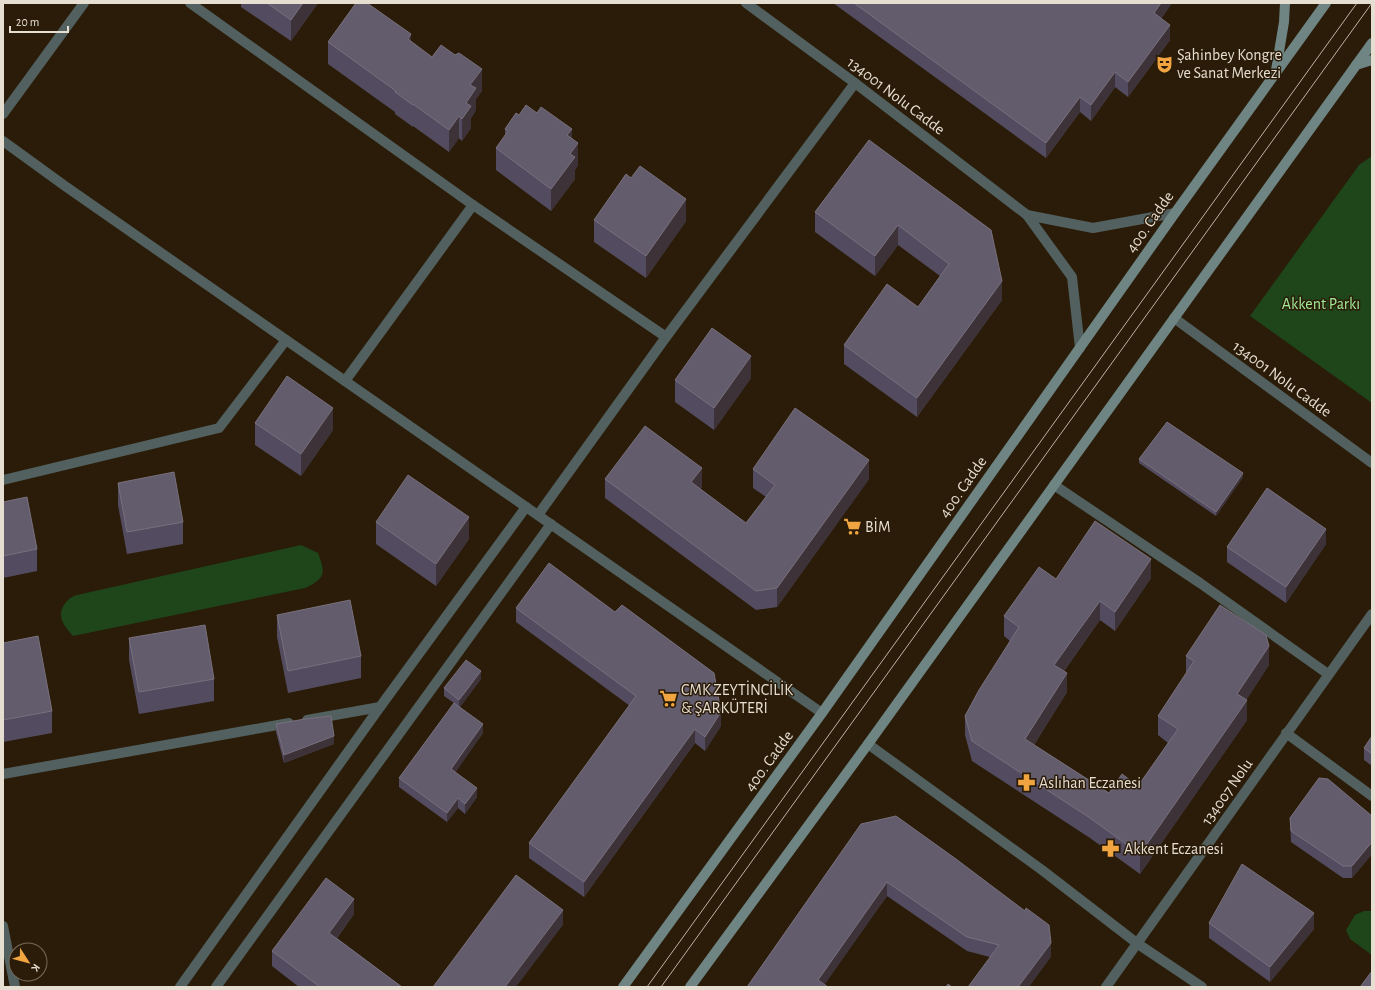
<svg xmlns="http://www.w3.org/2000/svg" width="1375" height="990" viewBox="0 0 1375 990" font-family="'Alegreya Sans',sans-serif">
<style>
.green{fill:#1f451a}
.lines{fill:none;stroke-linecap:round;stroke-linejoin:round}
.minor{stroke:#52605f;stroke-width:10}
.tertiary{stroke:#52605f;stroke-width:10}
.secondary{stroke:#6e8583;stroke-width:10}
.tram{stroke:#bcb2a4;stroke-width:1}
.wall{fill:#534c60}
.shaded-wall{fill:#3c3237}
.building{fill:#635c6c;stroke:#78707c}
.labels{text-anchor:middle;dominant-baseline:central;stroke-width:3;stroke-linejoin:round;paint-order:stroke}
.poi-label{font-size:16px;fill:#e7ded2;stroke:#2a1c08;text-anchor:start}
.street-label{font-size:16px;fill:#e7ded2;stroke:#2a1c08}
.park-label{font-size:16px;fill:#a1ea97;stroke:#2a1c08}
</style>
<rect width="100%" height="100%" fill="#2a1c08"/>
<g class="green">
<path d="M 1372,156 L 1372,403 L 1250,316 L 1359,165 Z"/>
<path d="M 301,545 L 318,553 C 326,573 325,579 305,588 L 73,636 C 65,627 56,617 64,605 C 68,599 71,597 77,595 Z"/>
<path d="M 1364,911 L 1372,911 L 1372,955 L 1350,939 L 1346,930 L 1355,915 Z"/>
</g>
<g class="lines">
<g class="minor">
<path d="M 190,3 L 473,205 L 666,337"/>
<path d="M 746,3 L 855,83 L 1027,215 L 1072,277 L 1080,348"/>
<path d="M 3,114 L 84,3"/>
<path d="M 3,141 L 65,186 L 822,713"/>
<path d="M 1027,215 L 1093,228 L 1175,213"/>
<path d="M 1174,318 L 1372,463"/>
<path d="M 345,381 L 473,205"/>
<path d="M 3,480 L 219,428 L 286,340"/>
<path d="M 1054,485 L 1200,583 L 1328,674"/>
<path d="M 538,515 L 666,337 L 855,83"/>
<path d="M 307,720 L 380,707"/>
<path d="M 1286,733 L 1372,796"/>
<path d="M 3,774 L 289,723"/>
<path d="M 3,926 L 15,987"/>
<path d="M 180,987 L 380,707 L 526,507"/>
<path d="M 216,987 L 551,524"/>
<path d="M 1106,987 L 1372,614"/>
</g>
<path class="tertiary" d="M 868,744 L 1042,870 L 1138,944 L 1202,987"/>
<g class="secondary">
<path d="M 1356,65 L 1372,60"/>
<path d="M 1276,70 L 1284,22 L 1285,3"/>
<path d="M 623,987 L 822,713 L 1175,213 L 1326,3"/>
<path d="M 690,987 L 868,744 L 1372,43"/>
</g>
<g class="tram">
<path d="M 647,987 L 1357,3"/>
<path d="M 661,987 L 1372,3"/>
</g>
</g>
<g class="wall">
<path d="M 241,3 L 318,3 L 291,41 L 241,7 Z"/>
<path d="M 833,3 L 1172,3 L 1161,19 L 1170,40 L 1128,97 L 1115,87 L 1091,121 L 1080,112 L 1046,158 Z"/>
<path d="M 328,42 L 432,57 L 482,91 L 476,99 L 476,110 L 471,118 L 471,128 L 462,141 L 459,138 L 449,152 L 413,126 L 413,127 L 395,114 L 395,112 L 328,64 Z"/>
<path d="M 519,115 L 572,139 L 578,165 L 575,170 L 575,179 L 551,211 L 496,170 L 496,148 L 505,136 L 505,129 Z"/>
<path d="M 869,140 L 1002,300 L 917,417 L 844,364 L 844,345 L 918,307 L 940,276 L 898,245 L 875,276 L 815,232 L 815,212 Z"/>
<path d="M 594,220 L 686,221 L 646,278 L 594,242 Z"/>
<path d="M 751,378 L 714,430 L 675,402 L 675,380 Z"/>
<path d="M 255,423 L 333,430 L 301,476 L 255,445 Z"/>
<path d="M 1139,459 L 1243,477 L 1216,516 L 1139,463 Z"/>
<path d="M 753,469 L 869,479 L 777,607 L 756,610 L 605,498 L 605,479 L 702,487 L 700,489 L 746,523 L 766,497 L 753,488 Z"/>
<path d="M 118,483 L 183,522 L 183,544 L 127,554 L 118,505 Z"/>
<path d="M 3,502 L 37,549 L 37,571 L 3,578 Z"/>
<path d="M 376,522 L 469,539 L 436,586 L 376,544 Z"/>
<path d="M 1326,544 L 1286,603 L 1227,562 L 1227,547 Z"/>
<path d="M 1151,578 L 1115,631 L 1100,620 L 1064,671 L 1067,692 L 1034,745 L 1109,793 L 1138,786 L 1168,743 L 1158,735 L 1158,716 L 1186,674 L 1186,656 L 1269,665 L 1246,700 L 1247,720 L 1140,874 L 1090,838 L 972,761 L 965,735 L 965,716 L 1010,641 L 1004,636 L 1004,616 Z"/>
<path d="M 516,608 L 721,726 L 705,751 L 695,743 L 584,897 L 529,858 L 529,843 L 630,706 L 516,622 Z"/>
<path d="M 277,615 L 361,656 L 361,678 L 288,693 L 277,637 Z"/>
<path d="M 129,638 L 214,679 L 214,701 L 139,714 L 129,660 Z"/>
<path d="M 3,643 L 52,711 L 52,733 L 3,742 Z"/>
<path d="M 481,679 L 460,707 L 483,733 L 455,772 L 477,797 L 465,814 L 458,808 L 447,822 L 399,787 L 399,778 L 454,703 L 444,696 L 444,688 Z"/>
<path d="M 276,724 L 334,744 L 284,763 L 276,732 Z"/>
<path d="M 1372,736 L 1372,766 L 1364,760 L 1364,748 Z"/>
<path d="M 1372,816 L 1372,854 L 1352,878 L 1343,878 L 1291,842 L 1290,818 Z"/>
<path d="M 861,824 L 1051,957 L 990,957 L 967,951 L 887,896 L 824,984 L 747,987 Z"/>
<path d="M 354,914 L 337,938 L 402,987 L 299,987 L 272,966 L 272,951 Z"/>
<path d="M 1209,923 L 1314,929 L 1270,982 L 1209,938 Z"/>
</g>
<g class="shaded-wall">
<path d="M 303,3 L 318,3 L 291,41 L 291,20 Z"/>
<path d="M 1161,3 L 1172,3 L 1154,29 L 1154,13 Z"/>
<path d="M 1170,25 L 1170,40 L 1128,97 L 1128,82 Z"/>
<path d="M 411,34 L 411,56 L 408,39 Z"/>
<path d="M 482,69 L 482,91 L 476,99 L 476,110 L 471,118 L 471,128 L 462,141 L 462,119 L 470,85 Z"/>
<path d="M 1115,72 L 1115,87 L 1091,121 L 1091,105 Z"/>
<path d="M 1080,97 L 1080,112 L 1046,158 L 1046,143 Z"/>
<path d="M 459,116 L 459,138 L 449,152 L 449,130 Z"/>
<path d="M 572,129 L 572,151 L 567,135 Z"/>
<path d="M 578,143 L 578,165 L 575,170 L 575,179 L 551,211 L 551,189 L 570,154 Z"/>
<path d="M 686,199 L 686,221 L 646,278 L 646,256 Z"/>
<path d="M 898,225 L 898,245 L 875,276 L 875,256 Z"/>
<path d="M 1002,281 L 1002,300 L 917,417 L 917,398 Z"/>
<path d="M 751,356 L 751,378 L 714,430 L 714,408 Z"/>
<path d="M 333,408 L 333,430 L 301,476 L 301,454 Z"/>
<path d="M 869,460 L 869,479 L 777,607 L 777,588 Z"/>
<path d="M 702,468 L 702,487 L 691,501 L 691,482 Z"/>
<path d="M 1243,473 L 1243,477 L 1216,516 L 1216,512 Z"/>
<path d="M 469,517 L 469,539 L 436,586 L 436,564 Z"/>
<path d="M 1326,529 L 1326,544 L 1286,603 L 1286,587 Z"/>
<path d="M 1151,559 L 1151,578 L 1115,631 L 1115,612 Z"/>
<path d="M 1100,601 L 1100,620 L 1054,684 L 1054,665 Z"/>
<path d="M 1269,646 L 1269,665 L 1238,713 L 1247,700 L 1247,720 L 1140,874 L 1140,854 L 1237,694 Z"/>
<path d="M 481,671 L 481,679 L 459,708 L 459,700 Z"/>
<path d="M 1067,673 L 1067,692 L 1025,759 L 1025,739 Z"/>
<path d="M 721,712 L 721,726 L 705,751 L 705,737 Z"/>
<path d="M 483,724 L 483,733 L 451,779 L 451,769 Z"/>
<path d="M 695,729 L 695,743 L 584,897 L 584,882 Z"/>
<path d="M 334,736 L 334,744 L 284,763 L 284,755 Z"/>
<path d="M 477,788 L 477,797 L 465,814 L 465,804 Z"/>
<path d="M 458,798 L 458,808 L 447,822 L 447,813 Z"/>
<path d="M 1372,842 L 1372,854 L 1352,878 L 1352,866 Z"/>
<path d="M 887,882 L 887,896 L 823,987 L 818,980 Z"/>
<path d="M 354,899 L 354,914 L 329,948 L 329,933 Z"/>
<path d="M 563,910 L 563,925 L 516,987 L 505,987 Z"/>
<path d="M 1314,913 L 1314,929 L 1270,982 L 1270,967 Z"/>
<path d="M 1051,943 L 1051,957 L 1029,987 L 1018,987 Z"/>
</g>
<g class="building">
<path d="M 267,3 L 303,3 L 291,20 Z"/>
<path d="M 356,3 L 367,3 L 411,34 L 408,39 L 432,57 L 441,45 L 455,55 L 459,53 L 482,69 L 470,85 L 476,88 L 466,103 L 471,106 L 462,119 L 459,116 L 449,130 L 413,104 L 413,105 L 395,92 L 396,91 L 328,42 Z"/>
<path d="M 854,3 L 1161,3 L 1154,13 L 1170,25 L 1128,82 L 1115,72 L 1091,105 L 1080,97 L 1046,143 Z"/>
<path d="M 526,105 L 537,113 L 541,107 L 572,129 L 567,135 L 578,143 L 570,154 L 575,157 L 551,189 L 496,148 L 508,131 L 505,129 L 516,113 L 519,115 Z"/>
<path d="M 869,140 L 991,230 L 1002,281 L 917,398 L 844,345 L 887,284 L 918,307 L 949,264 L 898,225 L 875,256 L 815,212 Z"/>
<path d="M 640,166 L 686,199 L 646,256 L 594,220 L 626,174 L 631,178 Z"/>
<path d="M 712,328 L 751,356 L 714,408 L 675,380 Z"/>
<path d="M 287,376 L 333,408 L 301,454 L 255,423 Z"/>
<path d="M 795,408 L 869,460 L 777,588 L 756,591 L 605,479 L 645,426 L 702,468 L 691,482 L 746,523 L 775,485 L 753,469 Z"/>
<path d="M 1167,422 L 1243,473 L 1216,512 L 1139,459 Z"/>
<path d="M 174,472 L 183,522 L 127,532 L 118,483 Z"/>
<path d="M 408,475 L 469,517 L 436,564 L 376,522 Z"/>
<path d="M 1267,488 L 1326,529 L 1286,587 L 1227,547 Z"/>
<path d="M 27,497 L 37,549 L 3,556 L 3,502 Z"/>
<path d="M 1095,521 L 1151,559 L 1115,612 L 1100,601 L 1054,665 L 1067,673 L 1025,739 L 1109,793 L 1122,774 L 1138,786 L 1178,729 L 1158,716 L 1194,661 L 1186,656 L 1220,605 L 1266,635 L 1269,646 L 1237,694 L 1247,700 L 1140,854 L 1090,818 L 972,741 L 965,716 L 979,690 L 1019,627 L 1004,616 L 1039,567 L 1056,579 Z"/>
<path d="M 549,563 L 615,612 L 622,605 L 714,673 L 721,712 L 705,737 L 695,729 L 584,882 L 529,843 L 636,696 L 516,608 Z"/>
<path d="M 350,600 L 361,656 L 288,671 L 277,615 Z"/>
<path d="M 205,625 L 214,679 L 139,692 L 129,638 Z"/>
<path d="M 38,636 L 52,711 L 3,720 L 3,643 Z"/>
<path d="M 466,660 L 481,671 L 459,700 L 444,688 Z"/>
<path d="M 454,703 L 483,724 L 451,769 L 477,788 L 465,804 L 458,798 L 447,813 L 399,778 Z"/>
<path d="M 331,716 L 334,736 L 284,755 L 276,724 L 305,719 Z"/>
<path d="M 1372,736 L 1372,754 L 1364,748 Z"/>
<path d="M 1319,778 L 1328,779 L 1372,816 L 1372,842 L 1352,866 L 1343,866 L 1291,831 L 1290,818 Z"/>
<path d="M 896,816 L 956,859 L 1025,911 L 1026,908 L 1049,925 L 1051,943 L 1018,987 L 968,987 L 999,945 L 967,937 L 887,882 L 818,980 L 828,987 L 747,987 L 861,824 Z"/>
<path d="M 1242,864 L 1314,913 L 1270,967 L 1209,923 Z"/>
<path d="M 516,875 L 563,910 L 505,987 L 433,987 Z"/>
<path d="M 326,878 L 354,899 L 329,933 L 402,987 L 320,987 L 272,951 Z"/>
<path d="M 1372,971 L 1372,987 L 1360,987 Z"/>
<path d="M 948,984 L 952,987 L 946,987 Z"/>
</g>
<defs>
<symbol id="theatre-bare" viewBox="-9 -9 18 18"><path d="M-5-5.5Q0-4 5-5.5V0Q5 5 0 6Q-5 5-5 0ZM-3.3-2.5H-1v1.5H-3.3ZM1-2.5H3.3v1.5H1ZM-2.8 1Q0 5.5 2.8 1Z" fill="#f1a540" stroke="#2a1c08" stroke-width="2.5" paint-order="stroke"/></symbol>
<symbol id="supermarket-bare" viewBox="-9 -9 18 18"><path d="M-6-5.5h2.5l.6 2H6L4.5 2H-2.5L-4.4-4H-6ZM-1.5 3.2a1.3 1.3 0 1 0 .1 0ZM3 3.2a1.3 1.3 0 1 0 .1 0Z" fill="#f1a540" stroke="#2a1c08" stroke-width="2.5" paint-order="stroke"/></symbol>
<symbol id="pharmacy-bare" viewBox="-9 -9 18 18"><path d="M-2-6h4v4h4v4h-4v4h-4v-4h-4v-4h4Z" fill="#f1a540" stroke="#2a1c08" stroke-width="2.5" paint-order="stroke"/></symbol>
</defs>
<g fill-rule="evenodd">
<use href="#theatre-bare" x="1152" y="52" width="25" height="25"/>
<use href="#supermarket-bare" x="840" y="514" width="25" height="25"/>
<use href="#supermarket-bare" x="656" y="686" width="25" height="25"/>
<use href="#pharmacy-bare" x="1014" y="770" width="25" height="25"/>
<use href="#pharmacy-bare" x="1098" y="836" width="25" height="25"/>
</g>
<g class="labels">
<g class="poi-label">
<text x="1177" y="55">Şahinbey Kongre<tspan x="1177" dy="18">ve Sanat Merkezi</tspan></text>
<text x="865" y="527">BİM</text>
<text x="681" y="690">CMK ZEYTİNCİLİK<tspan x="681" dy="18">&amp; ŞARKÜTERİ</tspan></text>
<text x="1039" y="783">Aslıhan Eczanesi</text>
<text x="1124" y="849">Akkent Eczanesi</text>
</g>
<g class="street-label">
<text transform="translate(896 96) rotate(37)">134001 Nolu Cadde</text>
<text transform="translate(1150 222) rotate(-55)">400. Cadde</text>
<text transform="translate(1282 379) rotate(36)">134001 Nolu Cadde</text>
<text transform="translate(963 487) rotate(-55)">400. Cadde</text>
<text transform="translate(769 761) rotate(-54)">400. Cadde</text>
<text transform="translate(1227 792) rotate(-55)">134007 Nolu</text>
</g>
<g class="park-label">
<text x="1321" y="304">Akkent Parkı</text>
</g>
</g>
<rect width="1375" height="990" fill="none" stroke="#e7ded2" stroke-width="8"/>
<g transform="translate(28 962) rotate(126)"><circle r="19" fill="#2a1c08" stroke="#766a59"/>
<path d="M0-3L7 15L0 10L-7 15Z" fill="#f1a540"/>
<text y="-6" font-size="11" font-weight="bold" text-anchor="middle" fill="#e7ded2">K</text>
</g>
<path d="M10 26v6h58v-6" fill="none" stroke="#e7ded2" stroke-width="2"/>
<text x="16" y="26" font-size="12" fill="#e7ded2" stroke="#2a1c08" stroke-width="3" paint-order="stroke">20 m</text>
</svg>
